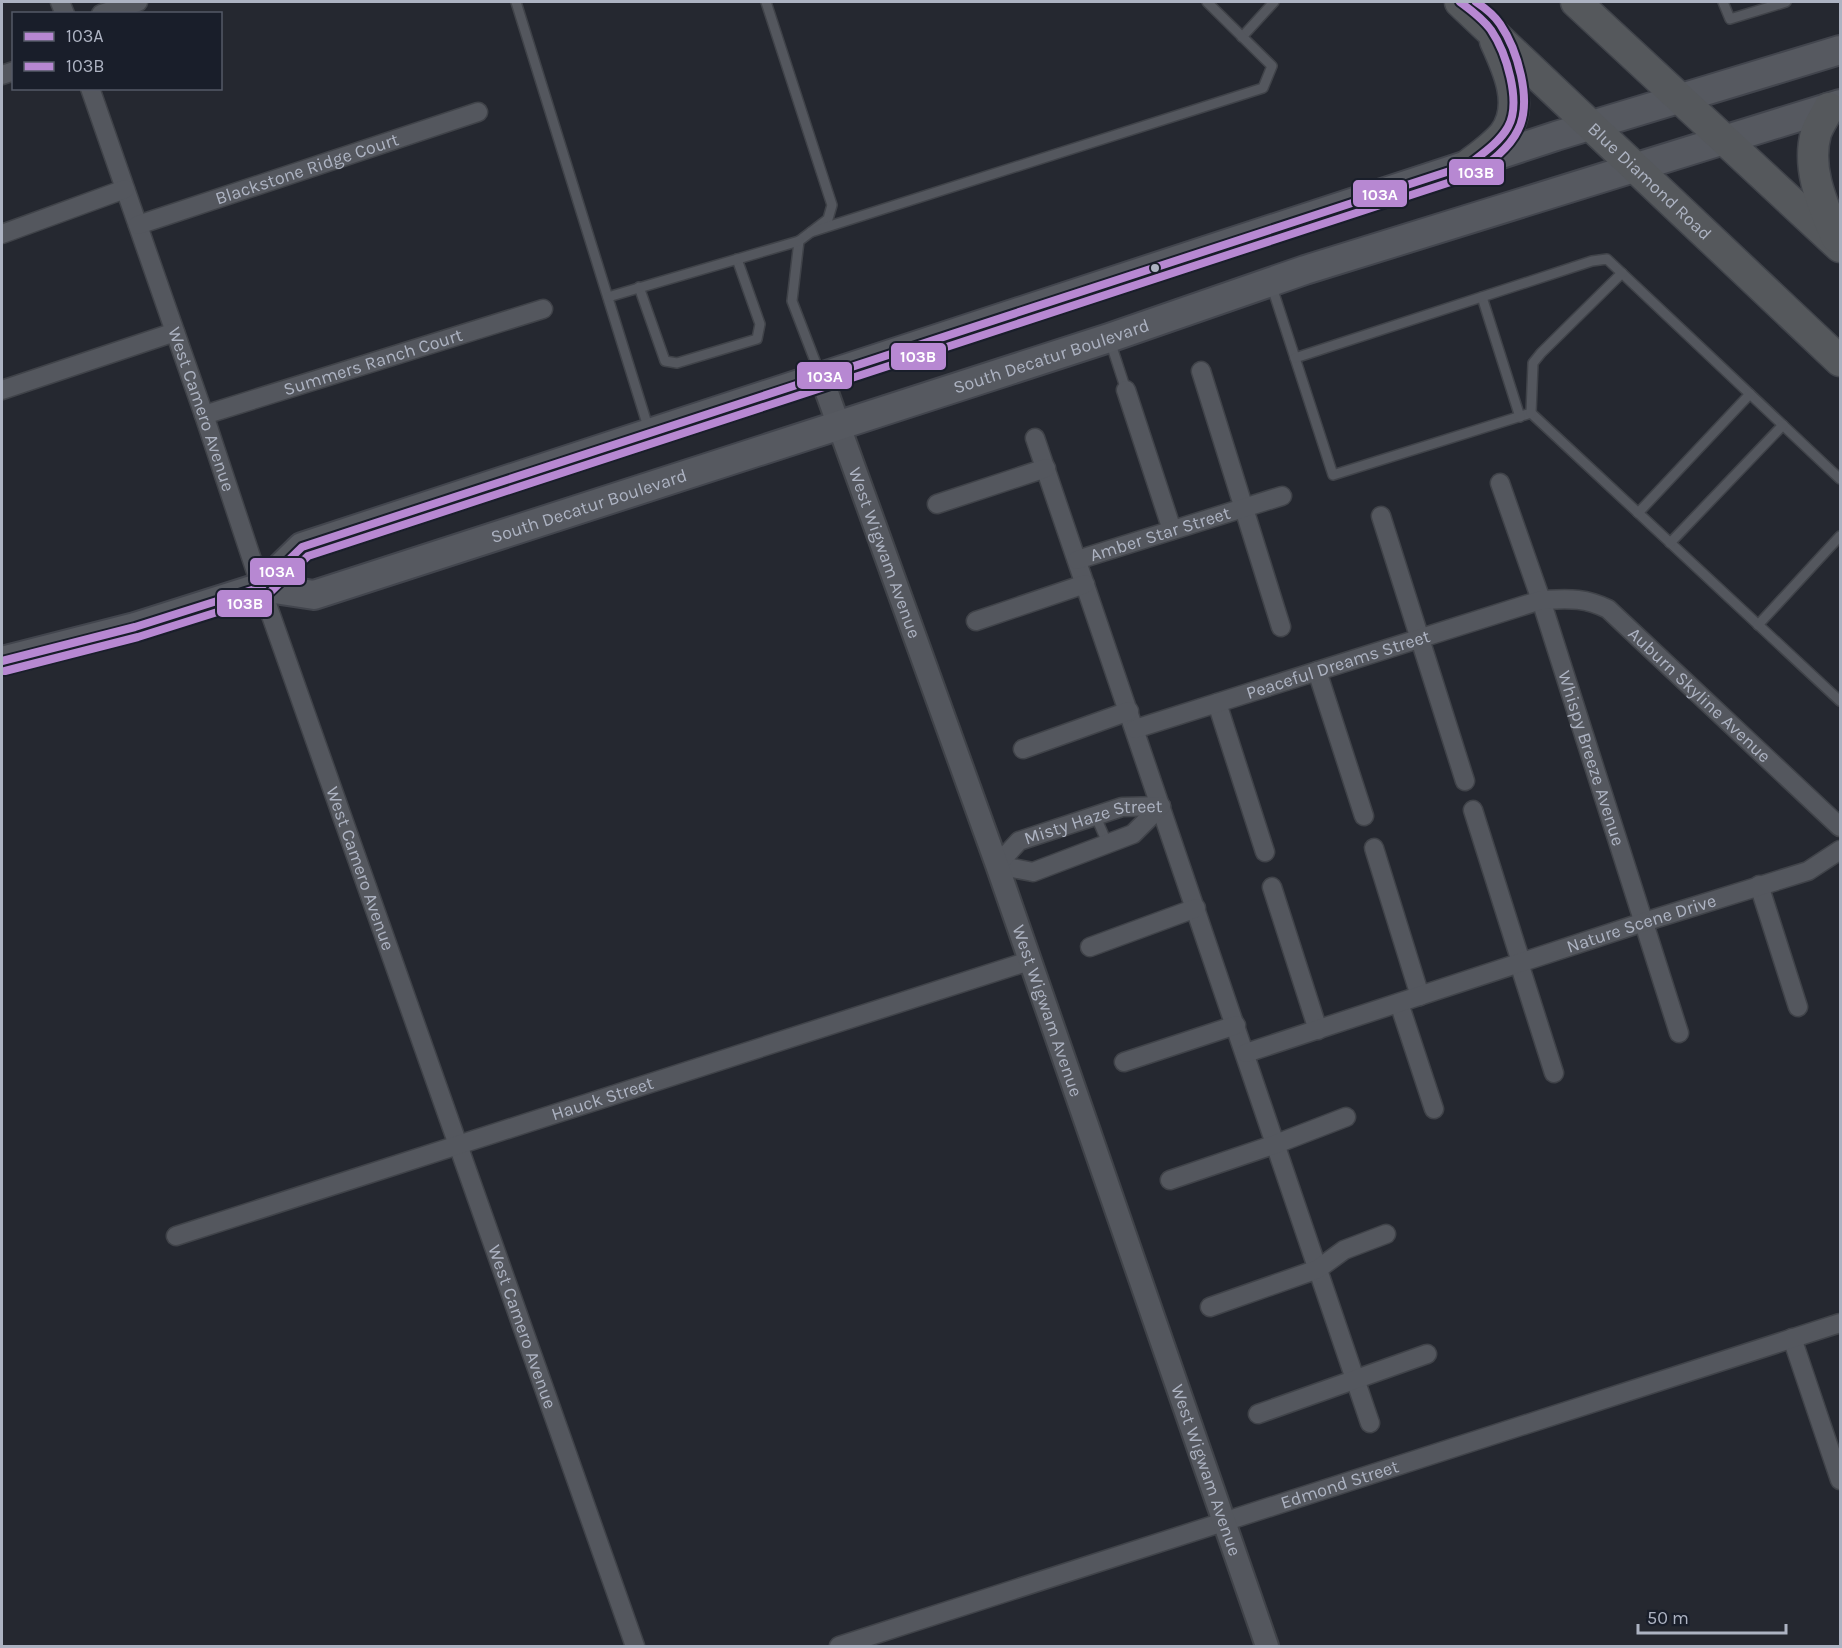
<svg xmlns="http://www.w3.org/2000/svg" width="1842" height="1648" viewBox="0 0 1842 1648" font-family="Karla,sans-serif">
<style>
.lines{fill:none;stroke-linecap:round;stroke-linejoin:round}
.service-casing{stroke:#404349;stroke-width:12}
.minor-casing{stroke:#404349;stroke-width:21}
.tertiary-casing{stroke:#404349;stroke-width:26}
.primary-casing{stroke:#42454d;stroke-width:32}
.trunk-casing{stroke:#41444b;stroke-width:33}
.service{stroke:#54575e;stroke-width:9}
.minor{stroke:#54575e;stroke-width:18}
.tertiary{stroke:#54575e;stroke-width:22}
.primary{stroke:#565960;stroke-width:28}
.trunk{stroke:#55585c;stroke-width:30}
.bus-1-casing{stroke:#191e2a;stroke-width:12}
.bus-2-casing{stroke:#191e2a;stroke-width:12}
.bus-1{stroke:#b788d2;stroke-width:8}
.bus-2{stroke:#b788d2;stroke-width:8}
.bus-dot{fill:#adb3c2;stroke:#191e2a;stroke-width:2}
.labels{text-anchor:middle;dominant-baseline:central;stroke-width:4.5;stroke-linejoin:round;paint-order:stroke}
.street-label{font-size:18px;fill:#adb3c2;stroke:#191e2a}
.line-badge{stroke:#191e2a;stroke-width:2}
.badge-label{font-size:16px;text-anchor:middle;font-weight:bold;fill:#fff}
</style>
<rect width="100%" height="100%" fill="#252830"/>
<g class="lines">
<defs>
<g id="service">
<path d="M 516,2 L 649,430"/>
<path d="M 766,2 L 832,205 L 828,219 L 799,241 L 792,301 L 820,374"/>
<path d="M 1723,2 L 1730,19 L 1786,2"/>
<path d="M 1242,37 L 1274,2"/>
<path d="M 811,232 L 1263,88 L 1272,66 L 1207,2"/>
<path d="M 1271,284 L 1333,475 L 1531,413 L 1840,701"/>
<path d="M 639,287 L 665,361 L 677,363 L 757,339 L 760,324 L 737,259"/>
<path d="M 608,297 L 799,241"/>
<path d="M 1482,297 L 1520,417"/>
<path d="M 1110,341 L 1126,390"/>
<path d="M 1295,358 L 1592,261 L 1607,259 L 1840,479"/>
<path d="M 1531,413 L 1533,363 L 1541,353 L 1622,273"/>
<path d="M 1638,513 L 1750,394"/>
<path d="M 1670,543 L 1783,425"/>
<path d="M 1758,625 L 1840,536"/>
<path d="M 1096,817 L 1108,845"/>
</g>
<g id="minor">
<path d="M 60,2 L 65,14"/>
<path d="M 101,14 L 138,2"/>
<path d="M 2,75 L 14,71"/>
<path id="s1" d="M 90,88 L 204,415 L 261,587 L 635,1646"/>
<path id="s2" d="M 138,225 L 478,112"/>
<path d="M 2,234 L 125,189"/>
<path d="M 1201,371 L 1281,627"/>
<path d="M 2,390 L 175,332"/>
<path d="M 1126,390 L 1172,530"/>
<path id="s3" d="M 204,415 L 543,309"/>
<path d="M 1035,438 L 1370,1423"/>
<path id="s4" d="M 1500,483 L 1541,600 L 1679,1033"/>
<path d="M 937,504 L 1046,468"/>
<path d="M 1381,516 L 1465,781"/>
<path id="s5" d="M 1077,560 L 1282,496"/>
<path d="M 976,621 L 1085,584"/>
<path d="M 1317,671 L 1364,816"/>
<path d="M 1217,703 L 1265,852"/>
<path id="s6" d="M 1135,729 L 1541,600 C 1568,599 1583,597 1608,609 L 1840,827"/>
<path d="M 1023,749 L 1129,711"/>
<path d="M 1473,810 L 1521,962"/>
<path d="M 1374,848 L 1420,996"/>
<path d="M 997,865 L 1033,872 L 1133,834 L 1161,806"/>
<path id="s7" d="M 997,865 L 1019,841 L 1122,807 L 1161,806"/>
<path d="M 1759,885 L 1798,1007"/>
<path d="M 1272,887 L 1318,1030"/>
<path d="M 1090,947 L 1196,908"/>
<path d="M 1519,963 L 1554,1073"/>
<path d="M 1399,1003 L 1434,1109"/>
<path id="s8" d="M 1246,1053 L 1644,922 L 1808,871 L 1840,850"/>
<path d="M 1124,1062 L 1236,1025"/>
<path d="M 1170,1180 L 1276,1144 L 1346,1117"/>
<path id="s9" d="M 176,1236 L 1029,961"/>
<path d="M 1210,1307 L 1318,1269 L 1344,1250 L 1386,1234"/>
<path d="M 1792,1338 L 1840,1480"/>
<path d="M 1258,1414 L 1427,1354"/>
<path id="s10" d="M 839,1646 L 1840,1323"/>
</g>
<g id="tertiary">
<path id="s11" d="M 821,376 L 997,865 L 1267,1646"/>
</g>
<g id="primary">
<path d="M 261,587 L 302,547 L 1556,136 L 1840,50"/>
<path id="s12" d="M 2,661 L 135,627 L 261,587 L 314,595 L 1109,338 L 1305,270 L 1840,104"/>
</g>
<g id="trunk">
<path id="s13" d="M 1460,2 L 1840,361"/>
<path d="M 1576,2 L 1840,247"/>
<path d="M 1829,108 C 1825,116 1819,125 1816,133 C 1806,169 1823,205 1836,237"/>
<path d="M 1468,165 C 1481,155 1494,146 1504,134 C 1525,106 1508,69 1495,41"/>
</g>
</defs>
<use href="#service" class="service-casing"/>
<use href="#minor" class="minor-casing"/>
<use href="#tertiary" class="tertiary-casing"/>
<use href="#primary" class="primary-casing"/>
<use href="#trunk" class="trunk-casing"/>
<use href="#service" class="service"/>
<use href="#minor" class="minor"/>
<use href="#tertiary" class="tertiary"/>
<use href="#primary" class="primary"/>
<use href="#trunk" class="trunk"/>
<defs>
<path id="bus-1" d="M 2,661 L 135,627 L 261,587 L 302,547 L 1468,165 C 1482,154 1499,143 1508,127 C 1522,102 1506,52 1491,30 C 1483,19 1471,10 1460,2"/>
<path id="bus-2" d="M 5,671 L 138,637 L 265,597 L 308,556 L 1472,175 C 1489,163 1509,149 1518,130 C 1533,101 1517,49 1500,24 C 1494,15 1485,8 1476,2"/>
</defs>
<use href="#bus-1" class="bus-1-casing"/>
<use href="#bus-2" class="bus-2-casing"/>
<use href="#bus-1" class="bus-1"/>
<use href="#bus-2" class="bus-2"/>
</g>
<circle class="bus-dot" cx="1155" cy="268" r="5"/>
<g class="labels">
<g class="street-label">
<text stroke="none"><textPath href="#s2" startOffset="178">Blackstone Ridge Court</textPath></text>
<text stroke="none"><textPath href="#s13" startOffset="261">Blue Diamond Road</textPath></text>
<text stroke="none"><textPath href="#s12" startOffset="1098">South Decatur Boulevard</textPath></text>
<text stroke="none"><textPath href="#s3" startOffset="177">Summers Ranch Court</textPath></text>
<text stroke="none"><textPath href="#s1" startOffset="340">West Camero Avenue</textPath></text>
<text stroke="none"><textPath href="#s12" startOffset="612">South Decatur Boulevard</textPath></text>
<text stroke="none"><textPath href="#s5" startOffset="87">Amber Star Street</textPath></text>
<text stroke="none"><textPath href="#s11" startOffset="188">West Wigwam Avenue</textPath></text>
<text stroke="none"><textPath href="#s6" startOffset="213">Peaceful Dreams Street</textPath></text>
<text stroke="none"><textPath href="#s6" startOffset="620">Auburn Skyline Avenue</textPath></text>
<text stroke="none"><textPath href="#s4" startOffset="290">Whispy Breeze Avenue</textPath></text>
<text stroke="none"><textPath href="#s7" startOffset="110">Misty Haze Street</textPath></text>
<text stroke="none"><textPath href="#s1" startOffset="826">West Camero Avenue</textPath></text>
<text stroke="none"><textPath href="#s8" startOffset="416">Nature Scene Drive</textPath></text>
<text stroke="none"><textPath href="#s11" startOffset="674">West Wigwam Avenue</textPath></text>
<text stroke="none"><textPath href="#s9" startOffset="448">Hauck Street</textPath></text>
<text stroke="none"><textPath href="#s1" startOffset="1312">West Camero Avenue</textPath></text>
<text stroke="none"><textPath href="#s11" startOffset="1160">West Wigwam Avenue</textPath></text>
<text stroke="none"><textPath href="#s10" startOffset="526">Edmond Street</textPath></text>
</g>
</g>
<g class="line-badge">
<rect x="1448" y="158" width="57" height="28" rx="6" fill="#b788d2"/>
<rect x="1352" y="179" width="56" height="29" rx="6" fill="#b788d2"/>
<rect x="890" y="342" width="57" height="29" rx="6" fill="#b788d2"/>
<rect x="796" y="361" width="57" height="29" rx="6" fill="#b788d2"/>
<rect x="249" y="557" width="57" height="29" rx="6" fill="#b788d2"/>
<rect x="216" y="589" width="57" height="29" rx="6" fill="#b788d2"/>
</g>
<g class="badge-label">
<text x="1476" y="178">103B</text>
<text x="1380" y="200">103A</text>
<text x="918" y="362">103B</text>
<text x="825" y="382">103A</text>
<text x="277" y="577">103A</text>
<text x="245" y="609">103B</text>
</g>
<rect width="1842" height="1648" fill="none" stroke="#adb3c2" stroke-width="6"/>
<rect x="12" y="12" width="210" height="78" fill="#191e2a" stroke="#545a67" stroke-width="1.5"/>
<rect x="24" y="32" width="30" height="9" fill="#b788d2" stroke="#545a67" stroke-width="1.5"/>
<text x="66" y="42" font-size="18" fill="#adb3c2">103A</text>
<rect x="24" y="62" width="30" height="9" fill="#b788d2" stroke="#545a67" stroke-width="1.5"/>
<text x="66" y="72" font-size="18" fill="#adb3c2">103B</text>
<path d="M1638 1624v9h148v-9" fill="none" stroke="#adb3c2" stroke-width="3"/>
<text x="1647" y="1624" font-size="18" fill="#adb3c2" stroke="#191e2a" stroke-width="4.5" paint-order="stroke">50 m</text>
</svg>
